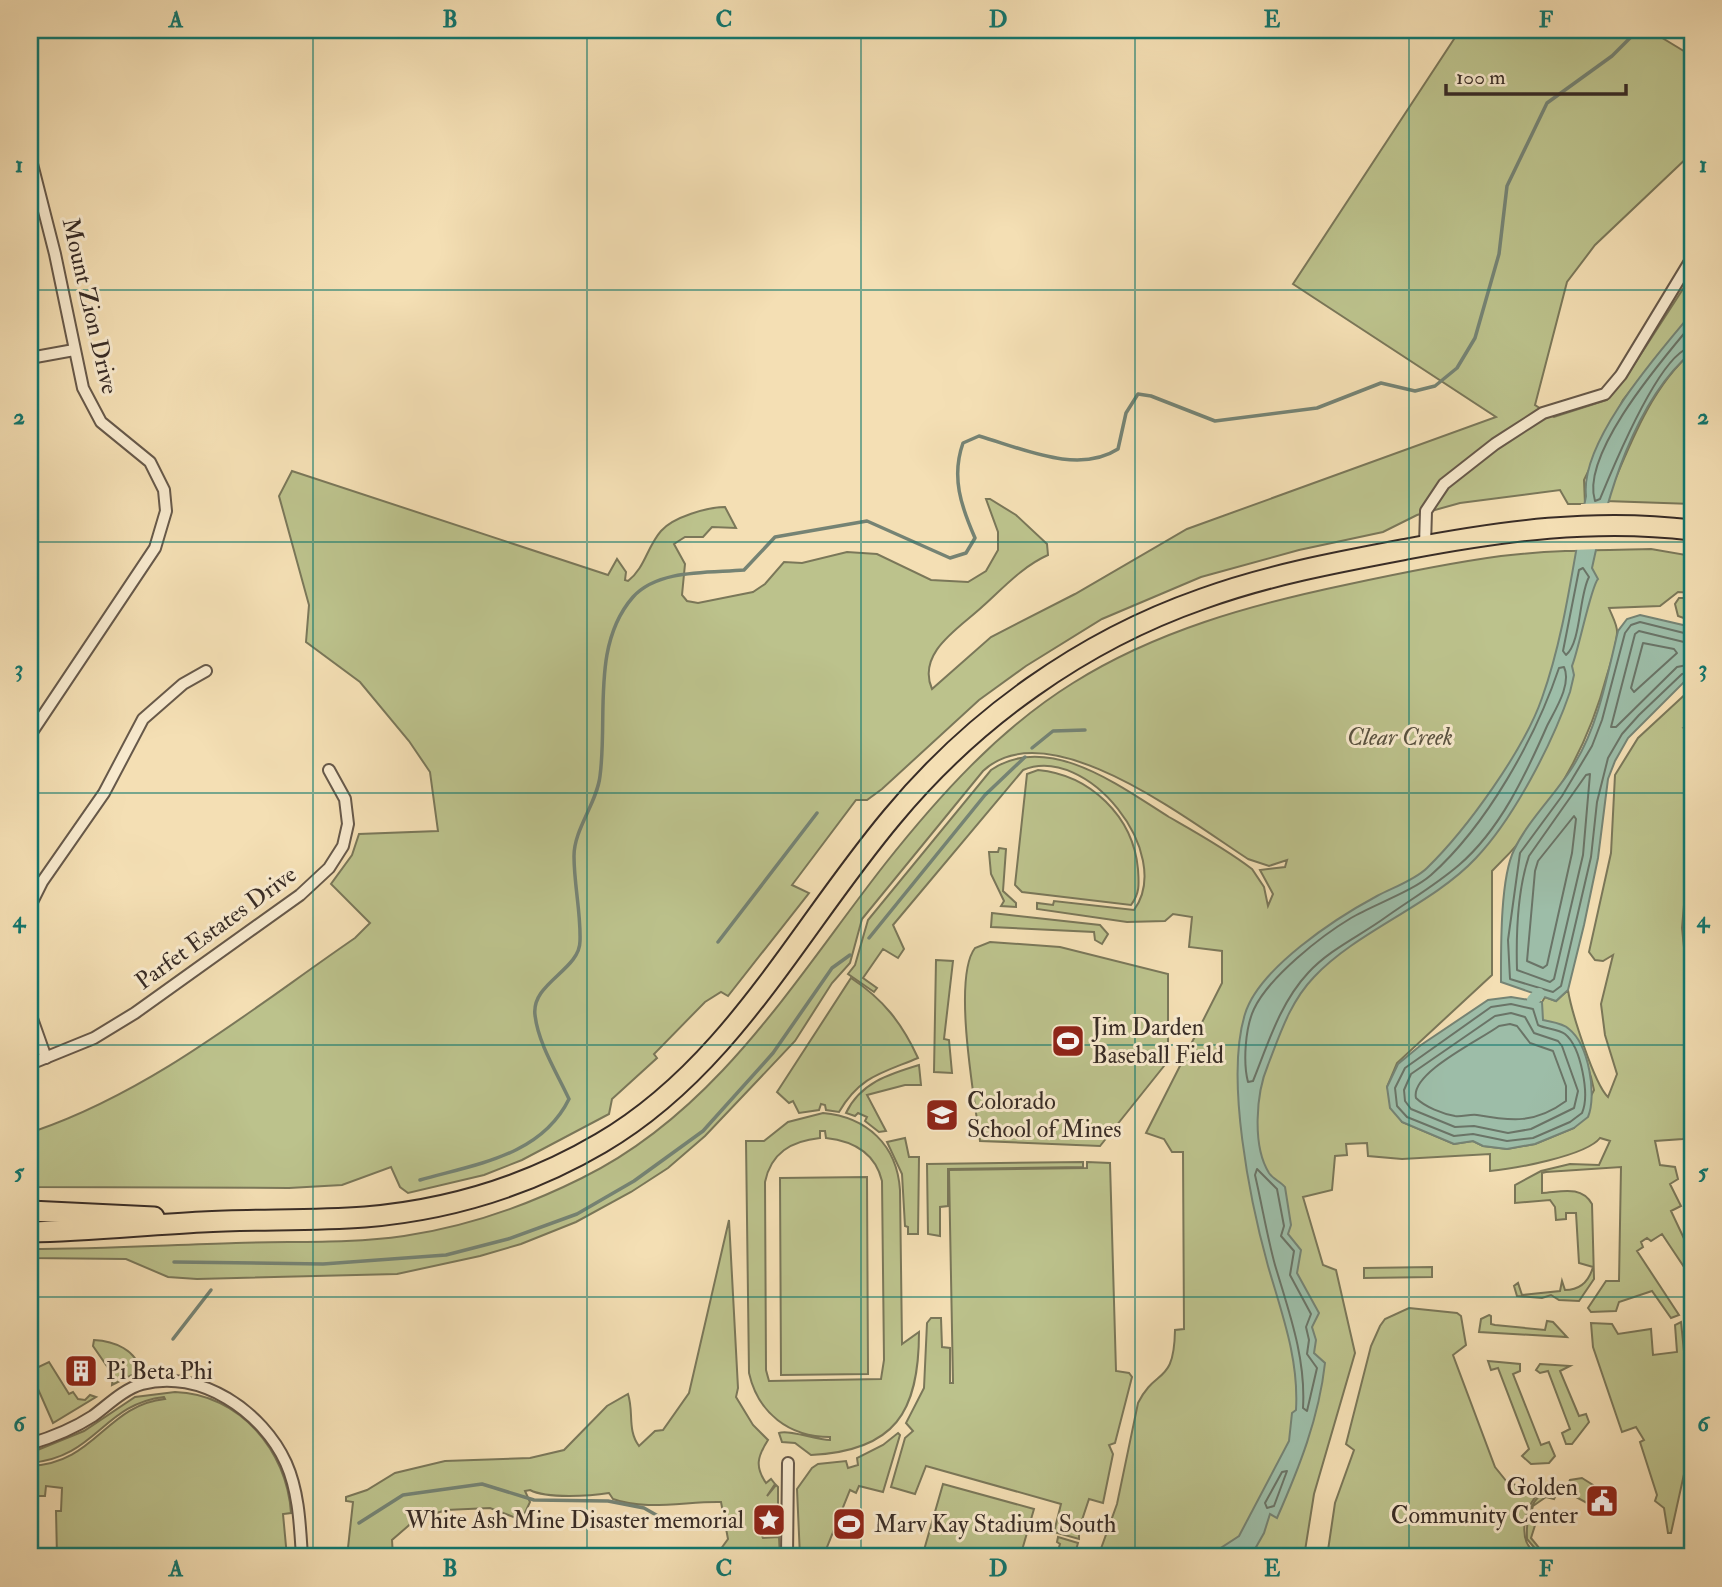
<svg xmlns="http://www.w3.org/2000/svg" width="1722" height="1587" viewBox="0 0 1722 1587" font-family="'IM FELL Double Pica',serif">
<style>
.green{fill:#bcc28c;stroke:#7a7759;stroke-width:2;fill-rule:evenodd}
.water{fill:#9dbda8;stroke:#758374;stroke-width:2}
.pier{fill:#f4dfb4}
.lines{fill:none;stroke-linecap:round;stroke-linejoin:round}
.shore{stroke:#6a7467;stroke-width:2}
.stream{stroke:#758374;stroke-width:3.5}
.canal{stroke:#9dbda8;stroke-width:12}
.street-casing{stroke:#67594a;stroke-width:14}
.highway-casing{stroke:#382c26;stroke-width:23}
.street{stroke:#f8eace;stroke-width:10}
.highway{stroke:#f4dfb4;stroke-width:19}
.grid{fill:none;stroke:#0f766e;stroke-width:2;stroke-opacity:0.55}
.labels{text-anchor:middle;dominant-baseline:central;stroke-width:6;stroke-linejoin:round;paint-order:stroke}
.street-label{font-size:24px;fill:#382c26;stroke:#f8eace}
.park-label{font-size:24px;font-style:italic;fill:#595240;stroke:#f8eace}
.poi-label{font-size:24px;fill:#382c26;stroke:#f8eace;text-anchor:start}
.neatline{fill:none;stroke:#0f766e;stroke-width:2.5}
.grid-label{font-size:23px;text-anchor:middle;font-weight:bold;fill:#0f766e}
</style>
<rect width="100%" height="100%" fill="#f4dfb4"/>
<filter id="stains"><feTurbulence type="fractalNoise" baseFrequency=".00286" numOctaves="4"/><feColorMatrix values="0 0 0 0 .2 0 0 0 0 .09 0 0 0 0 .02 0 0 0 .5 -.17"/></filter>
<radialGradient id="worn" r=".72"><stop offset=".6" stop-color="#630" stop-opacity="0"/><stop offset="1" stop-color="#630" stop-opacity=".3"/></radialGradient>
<g class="green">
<path d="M 1460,30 L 1649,30 L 1692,56 L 1692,153 L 1595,245 L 1567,282 L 1535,405 L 1554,417 L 1607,400 L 1628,374 L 1692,275 L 1692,313 L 1623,400 L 1584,480 L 1585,504 L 1568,504 L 1560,490 L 1460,503 L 1417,515 L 1383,532 L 1299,550 L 1201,577 L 1102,619 L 1026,666 L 979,700 L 882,789 L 867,800 L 856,800 L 792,885 L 809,893 L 728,996 L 721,992 L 705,1002 L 654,1054 L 657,1058 L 612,1099 L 609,1114 L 522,1160 L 484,1175 L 408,1193 L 400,1187 L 391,1167 L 342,1185 L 289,1188 L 30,1187 L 30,1119 L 35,1131 C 154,1090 253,1008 355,938 L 370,923 L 331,884 L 352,855 L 359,834 L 438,831 L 430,772 L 409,741 L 360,682 L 306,642 L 309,605 L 279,496 L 292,471 L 608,575 L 617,559 L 626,572 L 625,580 L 628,581 C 645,568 647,547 661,531 C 673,517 708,507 725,507 L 736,528 L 712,527 L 703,537 L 685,537 L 674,544 L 685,564 L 682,595 L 687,601 L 698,603 L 753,592 L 765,584 L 784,562 L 802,563 L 847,552 L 877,554 L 931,580 L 968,582 L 986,571 L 998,550 L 998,532 L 986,499 L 990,499 L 1016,515 L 1047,544 L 1048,555 C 1023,566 1003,588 983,606 C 961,627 916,652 932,689 L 991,637 L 1075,594 L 1187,529 L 1496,417 L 1293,284 Z"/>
<path d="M 1692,352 L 1692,504 L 1606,501 C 1628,450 1649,389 1692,352 Z"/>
<path d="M 1651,549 L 1692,556 L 1692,593 L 1678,592 L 1660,606 L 1609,608 C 1612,616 1618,626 1617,633 C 1616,647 1611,662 1607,675 C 1587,751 1549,816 1492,871 L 1492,975 L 1397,1063 L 1387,1087 L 1402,1122 L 1454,1144 L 1473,1141 L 1483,1146 L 1507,1149 L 1535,1144 L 1574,1128 L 1594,1090 L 1591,1077 L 1582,1050 L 1542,1020 L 1542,1002 L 1545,997 L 1556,1001 L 1568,990 C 1571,1010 1594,1084 1608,1097 L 1617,1074 L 1605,1035 L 1601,1004 L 1613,955 L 1603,961 L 1595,960 L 1589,952 L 1611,853 L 1615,775 L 1638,738 L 1692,688 L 1692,725 L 1684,728 L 1692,732 L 1692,813 L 1682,928 L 1692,1025 L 1692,1131 L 1683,1139 L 1655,1141 L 1660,1165 L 1675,1167 L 1678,1179 L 1670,1184 L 1681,1206 L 1671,1211 L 1688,1247 L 1692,1246 L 1692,1279 L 1662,1234 L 1651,1241 L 1647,1238 L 1641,1242 L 1643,1247 L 1637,1251 L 1679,1315 L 1671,1318 L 1652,1291 L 1619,1302 L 1616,1311 L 1591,1312 L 1588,1308 L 1606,1281 L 1619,1281 L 1621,1167 L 1546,1172 L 1542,1173 L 1542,1193 C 1561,1192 1581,1185 1592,1204 L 1594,1279 L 1579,1301 L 1559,1300 L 1551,1295 L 1542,1298 L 1517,1296 L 1514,1286 L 1518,1283 L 1522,1295 L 1560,1291 L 1562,1281 L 1565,1290 C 1580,1290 1589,1281 1593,1267 L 1579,1263 L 1576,1213 L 1566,1213 L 1566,1219 L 1556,1220 L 1555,1207 L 1550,1200 L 1515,1203 L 1515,1185 L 1541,1171 L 1570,1164 L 1599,1165 L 1610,1141 L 1600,1138 C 1586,1156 1513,1169 1490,1171 L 1490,1154 L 1402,1159 L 1368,1156 L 1367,1143 L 1346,1144 L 1347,1155 L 1335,1156 L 1332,1190 L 1303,1197 L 1323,1265 L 1336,1270 L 1355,1353 L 1314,1494 L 1304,1557 L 1098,1557 L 1117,1504 L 1138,1403 C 1156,1367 1174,1386 1175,1330 L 1184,1329 L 1183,1152 L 1172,1152 L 1164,1139 L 1146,1133 L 1222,983 L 1222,951 L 1189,947 L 1192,917 L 1173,914 L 1165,921 L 1127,922 L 1037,909 L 1037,903 L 1053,905 L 1054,901 L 1134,910 C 1175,854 1087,743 1023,770 L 893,925 L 904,949 L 898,958 L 883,949 L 863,978 L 877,988 L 874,992 L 848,974 L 855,965 L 868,920 L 991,770 C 1048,731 1121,787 1169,817 C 1197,833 1226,849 1252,869 L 1264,887 L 1268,906 L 1273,894 L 1260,870 L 1285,867 L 1287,860 L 1269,866 L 1248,859 C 1189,821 1048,710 983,771 L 862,919 L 850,963 L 832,983 L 795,1041 L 705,1136 L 668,1168 L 631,1192 L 576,1222 L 521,1244 L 480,1256 L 397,1274 L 197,1279 L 168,1277 L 126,1259 L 30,1258 L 30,1249 C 98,1249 167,1245 236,1243 C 291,1241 349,1244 404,1236 C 466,1227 526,1206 582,1178 C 718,1111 795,979 885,864 C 938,797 999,729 1073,683 C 1156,631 1250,605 1345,585 C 1396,574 1449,563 1501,556 C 1551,550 1601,550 1651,549 Z"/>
<path d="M 1679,598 L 1692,598 L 1692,621 L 1678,616 L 1675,604 Z"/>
<path d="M 1038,770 C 1090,775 1133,816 1138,869 C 1139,884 1140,893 1131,905 L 1022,892 L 1015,885 L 1027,774 Z"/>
<path d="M 999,848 L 1006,849 L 1003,891 L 1016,903 L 1016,907 L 1001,906 L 1004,901 L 991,874 L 989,852 L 998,852 Z"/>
<path d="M 992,913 L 1100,925 L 1108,934 L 1102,944 L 1095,940 L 1094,932 L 991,927 Z"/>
<path d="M 990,942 L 1060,947 L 1168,974 L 1168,1061 L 1100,1146 L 980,1141 C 975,1101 952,978 975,948 Z"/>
<path d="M 936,960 L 953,961 L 944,1039 L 949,1040 L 952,1073 L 934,1072 Z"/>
<path d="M 851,978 C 883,999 902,1023 918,1058 C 882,1073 860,1076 839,1112 L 826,1110 L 825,1105 L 821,1104 L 819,1110 L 799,1113 L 793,1101 L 789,1103 L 777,1092 Z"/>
<path d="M 919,1065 L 921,1085 L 905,1085 L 867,1095 L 886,1131 L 879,1132 L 865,1121 L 867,1117 L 858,1113 L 855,1116 L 846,1113 C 860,1083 889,1074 919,1065 Z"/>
<path d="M 823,1113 C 867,1117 897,1145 900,1190 L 902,1344 L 919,1332 C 919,1412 895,1451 811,1455 L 795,1443 L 782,1442 L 779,1433 C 788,1429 816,1440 830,1440 L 830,1437 C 789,1437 758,1413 749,1373 L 746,1141 L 764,1141 L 788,1122 ZM 820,1131 L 825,1131 L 826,1138 C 853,1141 875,1152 882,1181 L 884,1360 L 881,1379 L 769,1381 L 766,1370 L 765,1182 C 771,1153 791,1141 820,1138 Z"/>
<path d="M 905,1138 L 909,1157 L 919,1157 L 918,1234 L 908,1234 L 908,1227 L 905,1226 L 902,1174 L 887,1142 Z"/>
<path d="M 1083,1162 L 1083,1167 L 948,1169 L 948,1206 L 940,1207 L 940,1236 L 928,1234 L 927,1164 Z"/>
<path d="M 1087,1162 L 1110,1163 L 1116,1371 L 1129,1373 L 1132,1377 L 1115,1443 L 1109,1445 L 1113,1454 L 1103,1503 L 1089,1499 L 1079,1529 L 1079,1539 L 1054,1532 L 1061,1504 L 926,1466 L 915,1494 L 891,1487 L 905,1438 L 913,1431 L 906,1423 L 924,1388 L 927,1323 L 931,1318 L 941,1318 L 942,1347 L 950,1348 L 950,1383 L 953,1383 L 949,1170 L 1087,1168 Z"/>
<path d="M 867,1177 L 868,1374 L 781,1375 L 780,1178 Z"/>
<path d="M 729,1220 L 738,1388 L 736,1397 L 753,1425 L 768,1440 C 757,1457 755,1467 766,1483 L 771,1479 L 775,1484 L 767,1496 L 776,1485 L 778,1487 L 778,1512 L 760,1516 L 758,1527 L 763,1538 L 779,1537 L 780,1557 L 715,1557 L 728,1539 L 721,1502 C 688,1501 645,1511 613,1499 L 609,1493 C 591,1496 547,1499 530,1490 L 525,1491 L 530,1502 L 524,1515 L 516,1518 L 490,1508 L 446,1510 L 415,1520 L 392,1540 L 393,1557 L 347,1557 L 353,1502 L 346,1501 L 346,1497 L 367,1490 L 395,1473 L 445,1461 L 530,1458 L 564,1450 L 607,1406 L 628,1394 C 634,1412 627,1430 639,1446 L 655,1431 L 663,1430 L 689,1393 Z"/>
<path d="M 1432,1267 L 1432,1277 L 1364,1278 L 1364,1268 Z"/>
<path d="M 1409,1308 L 1457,1313 L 1461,1316 L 1466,1345 L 1453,1355 L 1495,1467 L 1507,1482 L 1539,1493 C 1525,1506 1516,1541 1536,1553 L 1534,1557 L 1327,1557 L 1335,1503 L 1354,1450 L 1346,1444 L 1371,1346 L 1380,1326 L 1385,1319 Z"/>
<path d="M 1489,1315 L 1491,1316 L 1491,1324 L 1495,1325 L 1545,1330 L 1547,1321 L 1553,1322 L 1567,1337 L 1479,1332 L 1481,1319 Z"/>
<path d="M 1681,1322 L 1685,1361 L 1692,1360 L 1692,1438 L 1671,1533 L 1668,1533 L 1664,1508 L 1655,1501 L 1657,1495 L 1640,1442 L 1644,1440 L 1636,1427 L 1622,1432 L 1593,1347 L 1591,1323 L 1612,1324 L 1618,1334 L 1651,1329 L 1653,1355 L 1677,1352 L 1675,1325 Z"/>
<path d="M 94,1340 C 114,1341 137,1350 140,1371 L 112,1385 L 113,1375 L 93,1346 Z"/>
<path d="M 1488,1361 L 1520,1364 L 1520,1371 L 1513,1374 L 1541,1445 L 1549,1442 L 1555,1456 L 1549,1463 L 1531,1464 L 1522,1456 L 1529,1449 L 1498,1368 L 1491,1370 Z"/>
<path d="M 49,1362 L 69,1394 L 73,1392 L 78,1399 L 85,1400 L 90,1395 L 96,1397 L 53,1423 L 30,1371 Z"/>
<path d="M 1540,1364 L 1570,1366 L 1560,1371 L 1579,1416 L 1586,1414 L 1589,1422 L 1572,1444 L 1566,1444 L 1562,1433 L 1570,1429 L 1548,1371 L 1540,1373 L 1536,1370 Z"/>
<path d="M 175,1392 C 240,1394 287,1451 291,1513 L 283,1514 L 287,1557 L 57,1557 L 56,1511 L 61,1511 L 62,1488 L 46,1486 L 45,1496 L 30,1496 L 30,1466 C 95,1464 106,1405 165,1399 L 164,1397 C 103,1404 96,1458 30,1463 L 30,1453 L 84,1431 L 135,1397 Z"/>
<path d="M 898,1433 L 900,1435 L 883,1492 L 859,1486 L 856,1493 L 850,1490 L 823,1557 L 800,1557 L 797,1489 L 812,1468 L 818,1464 L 846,1461 L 848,1468 L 858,1465 L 857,1458 L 883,1445 Z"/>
<path d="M 1582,1478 L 1593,1485 L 1602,1498 L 1596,1508 L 1565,1491 L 1570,1480 Z"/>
<path d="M 943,1484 L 1034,1509 L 1020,1557 L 922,1557 Z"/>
<path d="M 1552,1489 L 1558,1491 L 1554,1499 L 1546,1497 L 1533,1506 L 1531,1513 L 1537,1519 L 1531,1538 L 1540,1549 L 1538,1552 L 1527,1539 C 1526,1519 1530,1495 1552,1489 Z"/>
<path d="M 1058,1537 L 1078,1543 L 1074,1557 L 1056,1557 L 1060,1544 L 1057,1542 Z"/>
</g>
<g class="water">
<path d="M 1692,313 L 1692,352 C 1634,401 1607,497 1592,568 L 1598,579 C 1591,586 1579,649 1572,666 L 1574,675 L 1570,692 C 1552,744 1514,818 1476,858 C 1432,905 1357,931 1314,977 C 1290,1002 1280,1034 1268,1065 C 1256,1093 1252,1146 1269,1173 C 1273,1179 1281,1182 1285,1187 L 1291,1225 L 1288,1234 L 1301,1250 L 1297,1273 L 1319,1313 L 1312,1327 L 1316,1340 L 1314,1353 L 1325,1363 C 1319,1418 1299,1468 1277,1518 L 1270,1514 L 1264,1533 L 1251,1556 L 1207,1557 L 1239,1536 L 1289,1441 L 1292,1413 L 1296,1410 C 1299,1359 1282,1314 1268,1266 C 1250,1201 1225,1078 1245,1014 C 1259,968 1336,918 1377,896 C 1392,888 1415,880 1427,868 C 1467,829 1524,750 1542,698 C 1565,634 1573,562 1586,496 C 1580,441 1658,354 1692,313 Z"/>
<path d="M 1640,615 L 1683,625 L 1692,630 L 1692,680 L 1687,679 L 1628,738 L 1615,761 L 1608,779 L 1598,858 L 1584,925 L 1568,990 L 1556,1001 L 1501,982 C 1501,949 1500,879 1514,850 C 1528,820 1558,792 1575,763 C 1599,723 1607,676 1618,631 L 1627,619 Z"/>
<path d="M 1511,997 L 1542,1002 L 1543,1020 C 1551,1022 1563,1023 1569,1029 C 1589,1045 1597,1095 1588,1117 L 1574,1128 L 1535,1144 L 1507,1149 L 1483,1146 L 1473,1141 L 1454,1144 L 1402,1122 L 1390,1108 L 1387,1087 L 1398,1064 L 1421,1045 L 1488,1000 Z"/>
</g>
<path class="pier" d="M 1610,503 L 1599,549 L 1572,550 L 1581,504 Z"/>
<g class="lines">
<g class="shore">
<path d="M 1692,324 C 1663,359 1580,454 1595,501 L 1600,499 C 1612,470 1660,351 1692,347"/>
<path d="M 1583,568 L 1589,577 C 1579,595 1581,643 1566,655 L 1563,651 L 1579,570 Z"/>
<path d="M 1692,635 L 1640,622 L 1631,625 L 1625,633 L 1602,720 L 1592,746 L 1562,796 L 1520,853 L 1508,940 L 1510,979 L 1553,992 L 1561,986 L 1591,857 L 1597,802 L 1608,758 L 1622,734 L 1639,715 L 1682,674 L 1692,672"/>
<path d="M 1643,643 L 1674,649 L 1677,653 L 1634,692 L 1631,688 Z"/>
<path d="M 1692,644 L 1639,631 L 1635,634 L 1611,727 L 1616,727 L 1677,667 L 1692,664"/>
<path d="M 1564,667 C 1572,684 1555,710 1547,726 C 1526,774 1500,830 1459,865 C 1437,884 1410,900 1386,917 C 1360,936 1330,949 1308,973 C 1280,1003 1268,1044 1253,1081 L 1248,1082 C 1243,1063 1245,1028 1254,1009 C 1269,977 1321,936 1351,918 C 1373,905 1413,891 1431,875 C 1487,825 1535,739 1559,668 Z"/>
<path d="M 1590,774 L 1583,855 L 1554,979 L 1550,982 L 1517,970 C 1516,934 1517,891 1529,856 L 1586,775 Z"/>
<path d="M 1574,816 L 1576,819 L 1572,853 L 1547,965 L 1543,968 L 1527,961 L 1535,871 L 1538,861 Z"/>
<path d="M 1511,1004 L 1533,1009 L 1538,1025 C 1546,1029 1558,1029 1565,1034 C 1581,1047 1590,1095 1582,1113 L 1570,1122 L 1533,1138 L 1507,1141 L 1473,1134 L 1454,1136 L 1407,1117 L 1397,1106 L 1395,1088 L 1405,1068 L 1491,1007 Z"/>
<path d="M 1511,1013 L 1525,1017 L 1534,1033 L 1558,1041 L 1562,1046 L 1578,1091 L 1574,1108 L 1531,1129 L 1508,1133 L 1474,1126 L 1455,1127 L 1411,1109 L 1405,1101 L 1404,1090 L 1411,1074 L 1495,1016 Z"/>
<path d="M 1510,1024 L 1517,1026 L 1530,1043 L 1553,1051 L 1566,1086 L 1566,1101 C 1535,1124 1511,1121 1477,1115 C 1470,1114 1462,1117 1455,1116 C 1443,1114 1425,1107 1416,1098 C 1410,1073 1480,1040 1499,1026 Z"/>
<path d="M 1257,1169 L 1277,1189 L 1284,1226 L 1281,1236 L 1294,1251 L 1290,1275 L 1311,1314 L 1306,1327 L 1309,1340 L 1307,1354 L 1317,1368 L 1307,1411 L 1303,1408 C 1306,1358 1289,1312 1275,1265 C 1267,1236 1262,1205 1255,1175 Z"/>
<path d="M 1287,1471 L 1274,1506 L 1267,1508 L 1265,1503 L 1282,1472 Z"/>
</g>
<g class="stream">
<path d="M 1032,748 L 1053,731 L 1085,730"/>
<path d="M 869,938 L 985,795 L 1025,757"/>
<path d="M 718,942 L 817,813"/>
<path d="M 420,1180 C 476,1164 541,1156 569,1099 C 557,1073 538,1043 535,1015 C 531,983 580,970 580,941 C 581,913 574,885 574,856 C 574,829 597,803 600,776 C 608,717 591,645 633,597 C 658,569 709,573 744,570 L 775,537 L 867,521 L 950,558 L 966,553 L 975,538 C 961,506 951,477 963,443 L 979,436 C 1021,448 1078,475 1118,449 L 1126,413 L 1138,394 L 1151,396 L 1215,421 L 1317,408 L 1381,383 L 1415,391 L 1435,386 L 1457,368 L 1475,338 L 1499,254 L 1507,186 L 1547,103 L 1612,56 L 1638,30"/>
<path d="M 174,1262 L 323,1264 L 446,1255 L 508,1239 L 577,1214 L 634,1181 L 703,1131 L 773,1053 L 832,968 L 850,955"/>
<path d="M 173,1339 L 211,1290"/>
<path d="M 359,1523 L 403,1495 L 482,1484 L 534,1500 L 608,1501 L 644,1508 L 658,1516"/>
<path d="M 1165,1552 L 1173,1557"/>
</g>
<path class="canal" d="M 1533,1000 L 1539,994"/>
<defs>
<g id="street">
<path d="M 30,156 L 55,254 L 83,388 L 101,422 L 150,462 L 164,490 L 166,511 L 155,548 L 30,735"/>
<path d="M 30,358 L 74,350"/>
<path d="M 1425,545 L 1426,511 L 1444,484 L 1495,444 L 1543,413 L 1605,394 L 1621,375 L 1692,258"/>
<path d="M 30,906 L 42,882 L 104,793 L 143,719 L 183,684 L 206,671"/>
<path d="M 30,1013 L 46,1058"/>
<path d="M 30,1064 L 94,1038 L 135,1013 L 300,895 L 329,868 L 343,846 L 348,824 L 345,799 L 329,770"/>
<path d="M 30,1444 C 53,1437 73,1429 93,1416 C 108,1405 124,1389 142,1384 C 200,1368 263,1412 286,1463 C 299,1492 300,1526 302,1557"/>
<path d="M 787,1557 L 788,1463"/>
</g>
<g id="highway">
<path d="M 30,1211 L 154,1217"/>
<path d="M 30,1232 C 87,1231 144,1225 202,1222 C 256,1219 311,1221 365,1217 C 449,1210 528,1186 601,1143 C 731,1067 798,929 892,817 C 973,719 1082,641 1202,599 C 1268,575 1338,562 1407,549 C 1502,531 1595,518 1692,530"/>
</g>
</defs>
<use href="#street" class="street-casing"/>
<use href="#highway" class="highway-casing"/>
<use href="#street" class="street"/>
<use href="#highway" class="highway"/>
</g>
<path class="grid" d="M 313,30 L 313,1557M 587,30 L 587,1557M 861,30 L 861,1557M 1135,30 L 1135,1557M 1409,30 L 1409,1557M 30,290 L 1692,290M 30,542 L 1692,542M 30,793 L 1692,793M 30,1045 L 1692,1045M 30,1297 L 1692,1297"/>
<defs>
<symbol id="stadium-square" viewBox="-11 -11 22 22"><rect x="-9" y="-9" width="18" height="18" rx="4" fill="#8f2418" stroke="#f8eace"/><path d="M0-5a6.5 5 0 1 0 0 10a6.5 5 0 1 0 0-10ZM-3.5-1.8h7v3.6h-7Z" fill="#fff"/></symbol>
<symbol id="university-square" viewBox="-11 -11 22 22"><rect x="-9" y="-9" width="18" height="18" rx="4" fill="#8f2418" stroke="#f8eace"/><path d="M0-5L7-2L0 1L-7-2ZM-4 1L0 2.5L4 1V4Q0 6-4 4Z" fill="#fff"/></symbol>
<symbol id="building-square" viewBox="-11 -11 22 22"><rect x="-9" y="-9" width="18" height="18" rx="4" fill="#8f2418" stroke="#f8eace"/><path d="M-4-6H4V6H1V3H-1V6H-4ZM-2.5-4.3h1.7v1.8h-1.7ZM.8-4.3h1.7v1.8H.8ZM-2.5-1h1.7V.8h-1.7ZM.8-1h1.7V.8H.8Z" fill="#fff"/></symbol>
<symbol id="civic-square" viewBox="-11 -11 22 22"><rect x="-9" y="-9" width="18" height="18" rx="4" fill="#8f2418" stroke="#f8eace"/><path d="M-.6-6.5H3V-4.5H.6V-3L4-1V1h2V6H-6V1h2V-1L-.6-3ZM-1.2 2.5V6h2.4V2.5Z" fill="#fff"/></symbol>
<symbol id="sight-square" viewBox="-11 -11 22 22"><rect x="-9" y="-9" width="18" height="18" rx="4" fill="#8f2418" stroke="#f8eace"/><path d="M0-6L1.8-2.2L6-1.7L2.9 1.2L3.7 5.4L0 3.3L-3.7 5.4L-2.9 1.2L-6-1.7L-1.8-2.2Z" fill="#fff"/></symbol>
</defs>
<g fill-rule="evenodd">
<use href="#stadium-square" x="1049" y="1022" width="38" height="38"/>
<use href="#university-square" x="923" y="1096" width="38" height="38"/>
<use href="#building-square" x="62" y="1352" width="38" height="38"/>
<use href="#civic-square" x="1583" y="1482" width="38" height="38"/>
<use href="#sight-square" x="750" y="1501" width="38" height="38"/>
<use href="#stadium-square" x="830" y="1505" width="38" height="38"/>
</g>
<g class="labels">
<g class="street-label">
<text transform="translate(90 306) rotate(77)">Mount Zion Drive</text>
<text transform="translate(216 928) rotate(-36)">Parfet Estates Drive</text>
</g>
<g class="park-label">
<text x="1400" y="737">Clear Creek</text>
</g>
<g class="poi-label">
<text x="1092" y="1027">Jim Darden<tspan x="1092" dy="28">Baseball Field</tspan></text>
<text x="967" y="1101">Colorado<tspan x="967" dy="28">School of Mines</tspan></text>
<text x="106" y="1371">Pi Beta Phi</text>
<text x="1578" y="1487" text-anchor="end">Golden<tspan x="1578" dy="28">Community Center</tspan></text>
<text x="744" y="1520" text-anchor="end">White Ash Mine Disaster memorial</text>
<text x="874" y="1524">Marv Kay Stadium South</text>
</g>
</g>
<rect width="1722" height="1587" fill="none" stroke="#f4dfb4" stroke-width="77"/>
<path d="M1446 84v10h180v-10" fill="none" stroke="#382c26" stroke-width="3.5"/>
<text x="1456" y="84" font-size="21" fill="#382c26" stroke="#f8eace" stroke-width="5" paint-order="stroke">100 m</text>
<rect x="38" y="38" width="1646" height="1510" class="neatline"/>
<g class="grid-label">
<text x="176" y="27">A</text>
<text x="450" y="27">B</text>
<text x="724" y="27">C</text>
<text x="998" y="27">D</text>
<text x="1272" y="27">E</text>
<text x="1546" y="27">F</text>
<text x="19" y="172">1</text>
<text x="1703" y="172">1</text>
<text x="19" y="424">2</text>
<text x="1703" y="424">2</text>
<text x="19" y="676">3</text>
<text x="1703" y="676">3</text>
<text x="19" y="927">4</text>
<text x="1703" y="927">4</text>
<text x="19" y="1179">5</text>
<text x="1703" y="1179">5</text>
<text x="19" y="1431">6</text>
<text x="1703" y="1431">6</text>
<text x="176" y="1576">A</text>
<text x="450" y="1576">B</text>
<text x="724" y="1576">C</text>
<text x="998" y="1576">D</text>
<text x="1272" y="1576">E</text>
<text x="1546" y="1576">F</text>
</g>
<rect width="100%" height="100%" filter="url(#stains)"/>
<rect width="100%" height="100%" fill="url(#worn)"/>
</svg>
